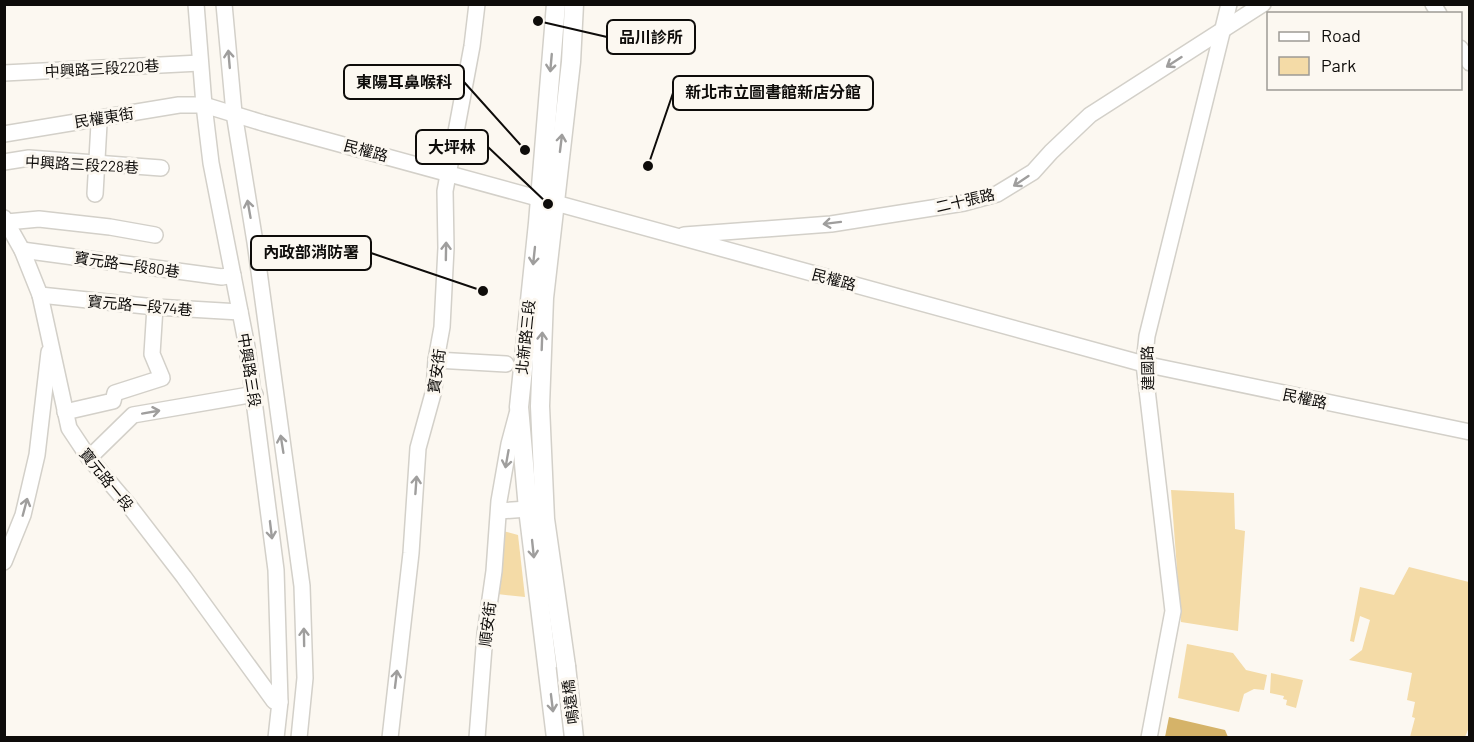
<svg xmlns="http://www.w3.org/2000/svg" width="1474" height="742" viewBox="0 0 1474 742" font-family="Barlow,'Noto Sans TC',sans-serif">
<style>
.green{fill:#f4dba7}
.forest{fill:#d5b369}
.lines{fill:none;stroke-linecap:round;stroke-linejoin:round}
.minor-casing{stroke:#d3d0c9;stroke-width:18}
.major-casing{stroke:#d3d0c9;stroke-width:21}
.minor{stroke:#fff;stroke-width:15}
.major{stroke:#fff;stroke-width:18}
.major-bridge-casing{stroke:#d3d0c9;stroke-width:21;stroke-linecap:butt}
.major-bridge{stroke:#fff;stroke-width:18}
.oneway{stroke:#9f9e9d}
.labels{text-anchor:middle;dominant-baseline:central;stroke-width:6;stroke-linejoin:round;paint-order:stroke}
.street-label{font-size:15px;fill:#0e0c0a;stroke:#fcf8f1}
.leader{fill:none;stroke:#0e0c0a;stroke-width:2}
.callout-dot{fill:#0e0c0a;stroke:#fcf8f1;stroke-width:2}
.callout{fill:#fcf8f1;stroke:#0e0c0a;stroke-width:2}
.callout-label{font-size:16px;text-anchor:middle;font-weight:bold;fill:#0e0c0a}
</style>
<rect width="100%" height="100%" fill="#fcf8f1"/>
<g class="green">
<path d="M 1171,490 L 1234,493 L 1235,529 L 1245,531 L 1238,631 L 1181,622 Z"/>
<path d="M 503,531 L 518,535 L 525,597 L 497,594 Z"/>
<path d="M 1409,567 L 1469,582 L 1470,725 L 1465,737 L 1410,737 L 1415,718 L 1412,717 L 1415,702 L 1407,700 L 1412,673 L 1349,660 L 1362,650 L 1370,620 L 1360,616 L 1354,642 L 1350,641 L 1360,587 L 1394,595 Z"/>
<path d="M 1187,644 L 1233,653 L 1246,670 L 1267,675 L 1264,690 L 1254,689 L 1244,694 L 1239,712 L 1178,698 Z"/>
<path d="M 1271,673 L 1303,680 L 1296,708 L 1286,705 L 1287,700 L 1283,699 L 1284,696 L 1270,693 Z"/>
</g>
<path class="forest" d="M 1169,717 L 1225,730 L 1228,737 L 1165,737 Z"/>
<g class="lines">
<defs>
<g id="minor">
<path d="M 196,4 L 204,105 L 211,163 L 247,347 L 276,570 L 280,702 L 276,738"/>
<path d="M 224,4 L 234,113 L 255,242 L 302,586 L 305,678 L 299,738"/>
<path d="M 1433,4 L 1439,14"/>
<path d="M 1460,48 L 1470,63"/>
<path d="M 4,73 L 200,63"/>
<path d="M 4,134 L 179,105 L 204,105 L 263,123 L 1144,364 L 1470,432"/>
<path d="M 4,162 L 29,158 L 161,168"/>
<path d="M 95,194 L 99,124 L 97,118"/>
<path d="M 4,218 L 22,250 L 40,295 L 69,428 L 89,458 L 127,503 L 184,577 L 274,701 L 280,702"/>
<path d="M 7,222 L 39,219 L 110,227 L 155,235"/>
<path d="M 684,235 L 831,224 L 964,203 L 997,194 L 1033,172 L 1051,152 L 1090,115 L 1263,4"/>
<path d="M 22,250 L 222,277 L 233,275"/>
<path d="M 40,295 L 155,307 L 240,312"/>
<path d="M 436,360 L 506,364"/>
<path d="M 65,412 L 113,401 L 115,393 L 162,378 L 152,354 L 155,307"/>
<path d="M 89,458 L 133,415 L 255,394"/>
<path d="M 499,511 L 528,509 L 530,499"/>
<path d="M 4,562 L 23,515 L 37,455 L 49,352"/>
<path d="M 390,738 L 411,553 L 418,448 L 434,390 L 436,360 L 442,327 L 446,248 L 445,191 L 472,46 L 477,4"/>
<path d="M 477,738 L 485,634 L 494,571 L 499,501 L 509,444 L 517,414"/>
<path d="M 1149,738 L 1173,611 L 1144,364 L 1147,336 L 1229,4"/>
</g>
<g id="major">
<path d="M 566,666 L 545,519 L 540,406 L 544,298 L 571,62 L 574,4"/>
<path d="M 556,738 L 528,509 L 519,407 L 538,223 L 556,4"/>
</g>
</defs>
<use href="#minor" class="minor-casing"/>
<use href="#major" class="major-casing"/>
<use href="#minor" class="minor"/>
<use href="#major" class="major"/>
<defs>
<path id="major-bridge" d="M 566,666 L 574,738"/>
</defs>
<use href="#major-bridge" class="major-bridge-casing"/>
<use href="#major-bridge" class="major-bridge"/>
</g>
<defs><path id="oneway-shaft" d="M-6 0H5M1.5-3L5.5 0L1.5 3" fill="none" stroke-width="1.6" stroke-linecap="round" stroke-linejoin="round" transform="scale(1.5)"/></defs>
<g class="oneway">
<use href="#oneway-shaft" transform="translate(229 59) rotate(-95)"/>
<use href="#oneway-shaft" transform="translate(1174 62) rotate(147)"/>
<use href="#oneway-shaft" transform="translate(551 63) rotate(95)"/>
<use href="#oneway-shaft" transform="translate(561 143) rotate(-83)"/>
<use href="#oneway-shaft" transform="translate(1021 181) rotate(146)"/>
<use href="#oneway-shaft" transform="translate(249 209) rotate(-100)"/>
<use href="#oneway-shaft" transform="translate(832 223) rotate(173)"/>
<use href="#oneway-shaft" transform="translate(446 251) rotate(-89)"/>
<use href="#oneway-shaft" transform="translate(534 256) rotate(96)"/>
<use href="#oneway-shaft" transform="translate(542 341) rotate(-88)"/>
<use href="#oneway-shaft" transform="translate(151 412) rotate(-10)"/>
<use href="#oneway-shaft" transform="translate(282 444) rotate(-99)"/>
<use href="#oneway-shaft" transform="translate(507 459) rotate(100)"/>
<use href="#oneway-shaft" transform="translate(416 485) rotate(-86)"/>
<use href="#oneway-shaft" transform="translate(25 507) rotate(-75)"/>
<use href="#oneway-shaft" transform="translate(271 530) rotate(83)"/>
<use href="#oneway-shaft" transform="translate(533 549) rotate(84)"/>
<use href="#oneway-shaft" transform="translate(304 637) rotate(-91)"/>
<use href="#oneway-shaft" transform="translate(396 679) rotate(-83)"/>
<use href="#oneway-shaft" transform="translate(552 703) rotate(83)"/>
</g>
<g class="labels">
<g class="street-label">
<text transform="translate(102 68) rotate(-3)">中興路三段220巷</text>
<text transform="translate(104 117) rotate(-9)">民權東街</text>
<text transform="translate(366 150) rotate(15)">民權路</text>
<text transform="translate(82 164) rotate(3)">中興路三段228巷</text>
<text transform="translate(965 200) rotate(-13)">二十張路</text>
<text transform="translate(127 264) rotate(8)">寶元路一段80巷</text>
<text transform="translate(834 279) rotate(15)">民權路</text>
<text transform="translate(140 305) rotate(5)">寶元路一段74巷</text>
<text transform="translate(525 337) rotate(-84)">北新路三段</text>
<text transform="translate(1147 368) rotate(-91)">建國路</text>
<text transform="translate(250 370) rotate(81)">中興路三段</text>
<text transform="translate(436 371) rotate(-82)">寶安街</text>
<text transform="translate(1305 398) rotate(12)">民權路</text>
<text transform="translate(107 479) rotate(51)">寶元路一段</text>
<text transform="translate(487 624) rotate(-83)">順安街</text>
<text transform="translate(570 702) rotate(-97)">鳴遠橋</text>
</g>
</g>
<path class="leader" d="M538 21L607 37M525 150L464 82M648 166L673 93M548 204L488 147M483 291L371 253"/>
<g class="callout-dot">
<circle cx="538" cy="21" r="6"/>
<circle cx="525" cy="150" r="6"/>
<circle cx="648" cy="166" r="6"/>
<circle cx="548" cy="204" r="6"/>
<circle cx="483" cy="291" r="6"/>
</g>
<g class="callout">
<rect x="607" y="20" width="88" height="34" rx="6"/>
<rect x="344" y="65" width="120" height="34" rx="6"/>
<rect x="673" y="76" width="200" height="34" rx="6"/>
<rect x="416" y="130" width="72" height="34" rx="6"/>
<rect x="251" y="236" width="120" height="34" rx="6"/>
</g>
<g class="callout-label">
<text x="651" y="43">品川診所</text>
<text x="404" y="88">東陽耳鼻喉科</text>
<text x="773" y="98">新北市立圖書館新店分館</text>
<text x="452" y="153">大坪林</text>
<text x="311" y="258">內政部消防署</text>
</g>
<rect width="1474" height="742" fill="none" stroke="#0e0c0a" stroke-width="12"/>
<rect x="1267" y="12" width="195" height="78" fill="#fcf8f1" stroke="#9d9a95" stroke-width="1.5"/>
<rect x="1279" y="32" width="30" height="9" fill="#ffffff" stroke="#9d9a95" stroke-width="1.5"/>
<text x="1321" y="42" font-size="18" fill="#0e0c0a">Road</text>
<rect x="1279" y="57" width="30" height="18" fill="#f4dba7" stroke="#9d9a95" stroke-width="1.5"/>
<text x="1321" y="72" font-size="18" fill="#0e0c0a">Park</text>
</svg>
